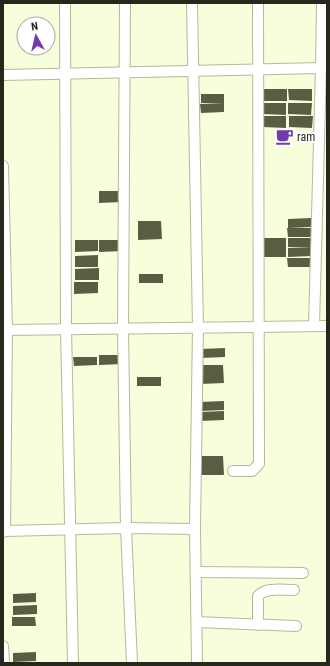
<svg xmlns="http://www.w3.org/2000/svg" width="330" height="666" viewBox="0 0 330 666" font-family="'Roboto Condensed',sans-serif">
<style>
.building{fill:#585e41}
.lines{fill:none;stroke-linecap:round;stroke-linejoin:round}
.minor-casing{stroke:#b3ba9a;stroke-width:12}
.minor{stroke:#fff;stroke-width:10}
.labels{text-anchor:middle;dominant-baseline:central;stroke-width:4;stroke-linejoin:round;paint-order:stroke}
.poi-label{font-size:12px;fill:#26281c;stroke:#fff;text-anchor:start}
</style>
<rect width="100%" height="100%" fill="#f7fedc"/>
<g class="building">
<rect x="264" y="89" width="23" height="12"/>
<path d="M 288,89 L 312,89 L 312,101 L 289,100 Z"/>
<rect x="201" y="94" width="23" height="9"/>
<path d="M 224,103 L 224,112 L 201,113 L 200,104 Z"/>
<path d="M 262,103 L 286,103 L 286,115 L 263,114 Z"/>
<path d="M 288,103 L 312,103 L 311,115 L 288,114 Z"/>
<path d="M 262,116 L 286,116 L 286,128 L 263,127 Z"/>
<path d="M 289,116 L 313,116 L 312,128 L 289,127 Z"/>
<path d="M 99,191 L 122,191 L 122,202 L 99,203 Z"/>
<path d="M 311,218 L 311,227 L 288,228 L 288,219 Z"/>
<path d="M 138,221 L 161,221 L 162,239 L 138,240 Z"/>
<path d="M 287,228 L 311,228 L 311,237 L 288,237 Z"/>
<rect x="262" y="238" width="24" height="19"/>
<rect x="288" y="238" width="24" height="9"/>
<path d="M 75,240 L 98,240 L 98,251 L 75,252 Z"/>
<path d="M 99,240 L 123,240 L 123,251 L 99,252 Z"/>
<path d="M 312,247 L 312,256 L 288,257 L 288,248 Z"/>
<path d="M 98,255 L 98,267 L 75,267 L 75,256 Z"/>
<path d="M 287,258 L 311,258 L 311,267 L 288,267 Z"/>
<path d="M 99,268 L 99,280 L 75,280 L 75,269 Z"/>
<rect x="139" y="274" width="24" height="9"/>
<path d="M 74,282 L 98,282 L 98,293 L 74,294 Z"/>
<path d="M 225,348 L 225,357 L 201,358 L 201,349 Z"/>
<path d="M 99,355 L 122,355 L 123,364 L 99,365 Z"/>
<path d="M 73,357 L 97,357 L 97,365 L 74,366 Z"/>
<path d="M 200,365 L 223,365 L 224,383 L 200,384 Z"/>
<rect x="137" y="377" width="24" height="9"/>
<path d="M 224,401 L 224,410 L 201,411 L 200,402 Z"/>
<path d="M 224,411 L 224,420 L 200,421 L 200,412 Z"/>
<path d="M 200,456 L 223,456 L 224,475 L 200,475 Z"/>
<path d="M 36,593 L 36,602 L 13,603 L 13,594 Z"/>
<path d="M 37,605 L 37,614 L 13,615 L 13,606 Z"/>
<path d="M 12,617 L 35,617 L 36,626 L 12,626 Z"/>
<path d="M 36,652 L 36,661 L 13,662 L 13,653 Z"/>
</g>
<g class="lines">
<defs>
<g id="minor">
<path d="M 65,3 L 66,328 L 73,663"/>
<path d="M 125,3 L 123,328 L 126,528 L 132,663"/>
<path d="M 192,3 L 198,328 L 195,529 L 197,663"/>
<path d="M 3,75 L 321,68 L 322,3"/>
<path d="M 3,166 L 7,330 L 5,531 L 3,532"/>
<path d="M 314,326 L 321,68"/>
<path d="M 3,330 L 327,326"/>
<path d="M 233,471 L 252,471 L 259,464 L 258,3"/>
<path d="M 5,531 L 126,528 L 195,529"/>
<path d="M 196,572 L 303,573"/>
<path d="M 197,622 L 296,626"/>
<path d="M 258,625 L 258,596 C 266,587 282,590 294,590"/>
<path d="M 3,646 L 4,663"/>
</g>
</defs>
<use href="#minor" class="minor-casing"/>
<use href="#minor" class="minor"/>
</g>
<defs>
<symbol id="cafe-bare" viewBox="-9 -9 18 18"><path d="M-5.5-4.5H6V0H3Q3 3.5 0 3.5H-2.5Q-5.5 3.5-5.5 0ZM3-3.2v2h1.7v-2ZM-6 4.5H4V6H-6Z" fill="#723ab0" stroke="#fff" stroke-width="2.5" paint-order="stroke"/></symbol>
</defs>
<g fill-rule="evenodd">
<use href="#cafe-bare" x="272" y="124" width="25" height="25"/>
</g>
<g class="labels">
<g class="poi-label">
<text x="297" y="137">ram</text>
</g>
</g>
<rect width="330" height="666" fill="none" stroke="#26281c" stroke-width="8"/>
<g transform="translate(36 36) rotate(352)"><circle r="19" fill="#ffffff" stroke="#a8a9a4"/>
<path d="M0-3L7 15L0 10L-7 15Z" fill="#723ab0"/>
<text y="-6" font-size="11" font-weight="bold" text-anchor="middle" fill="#26281c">N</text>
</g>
</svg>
